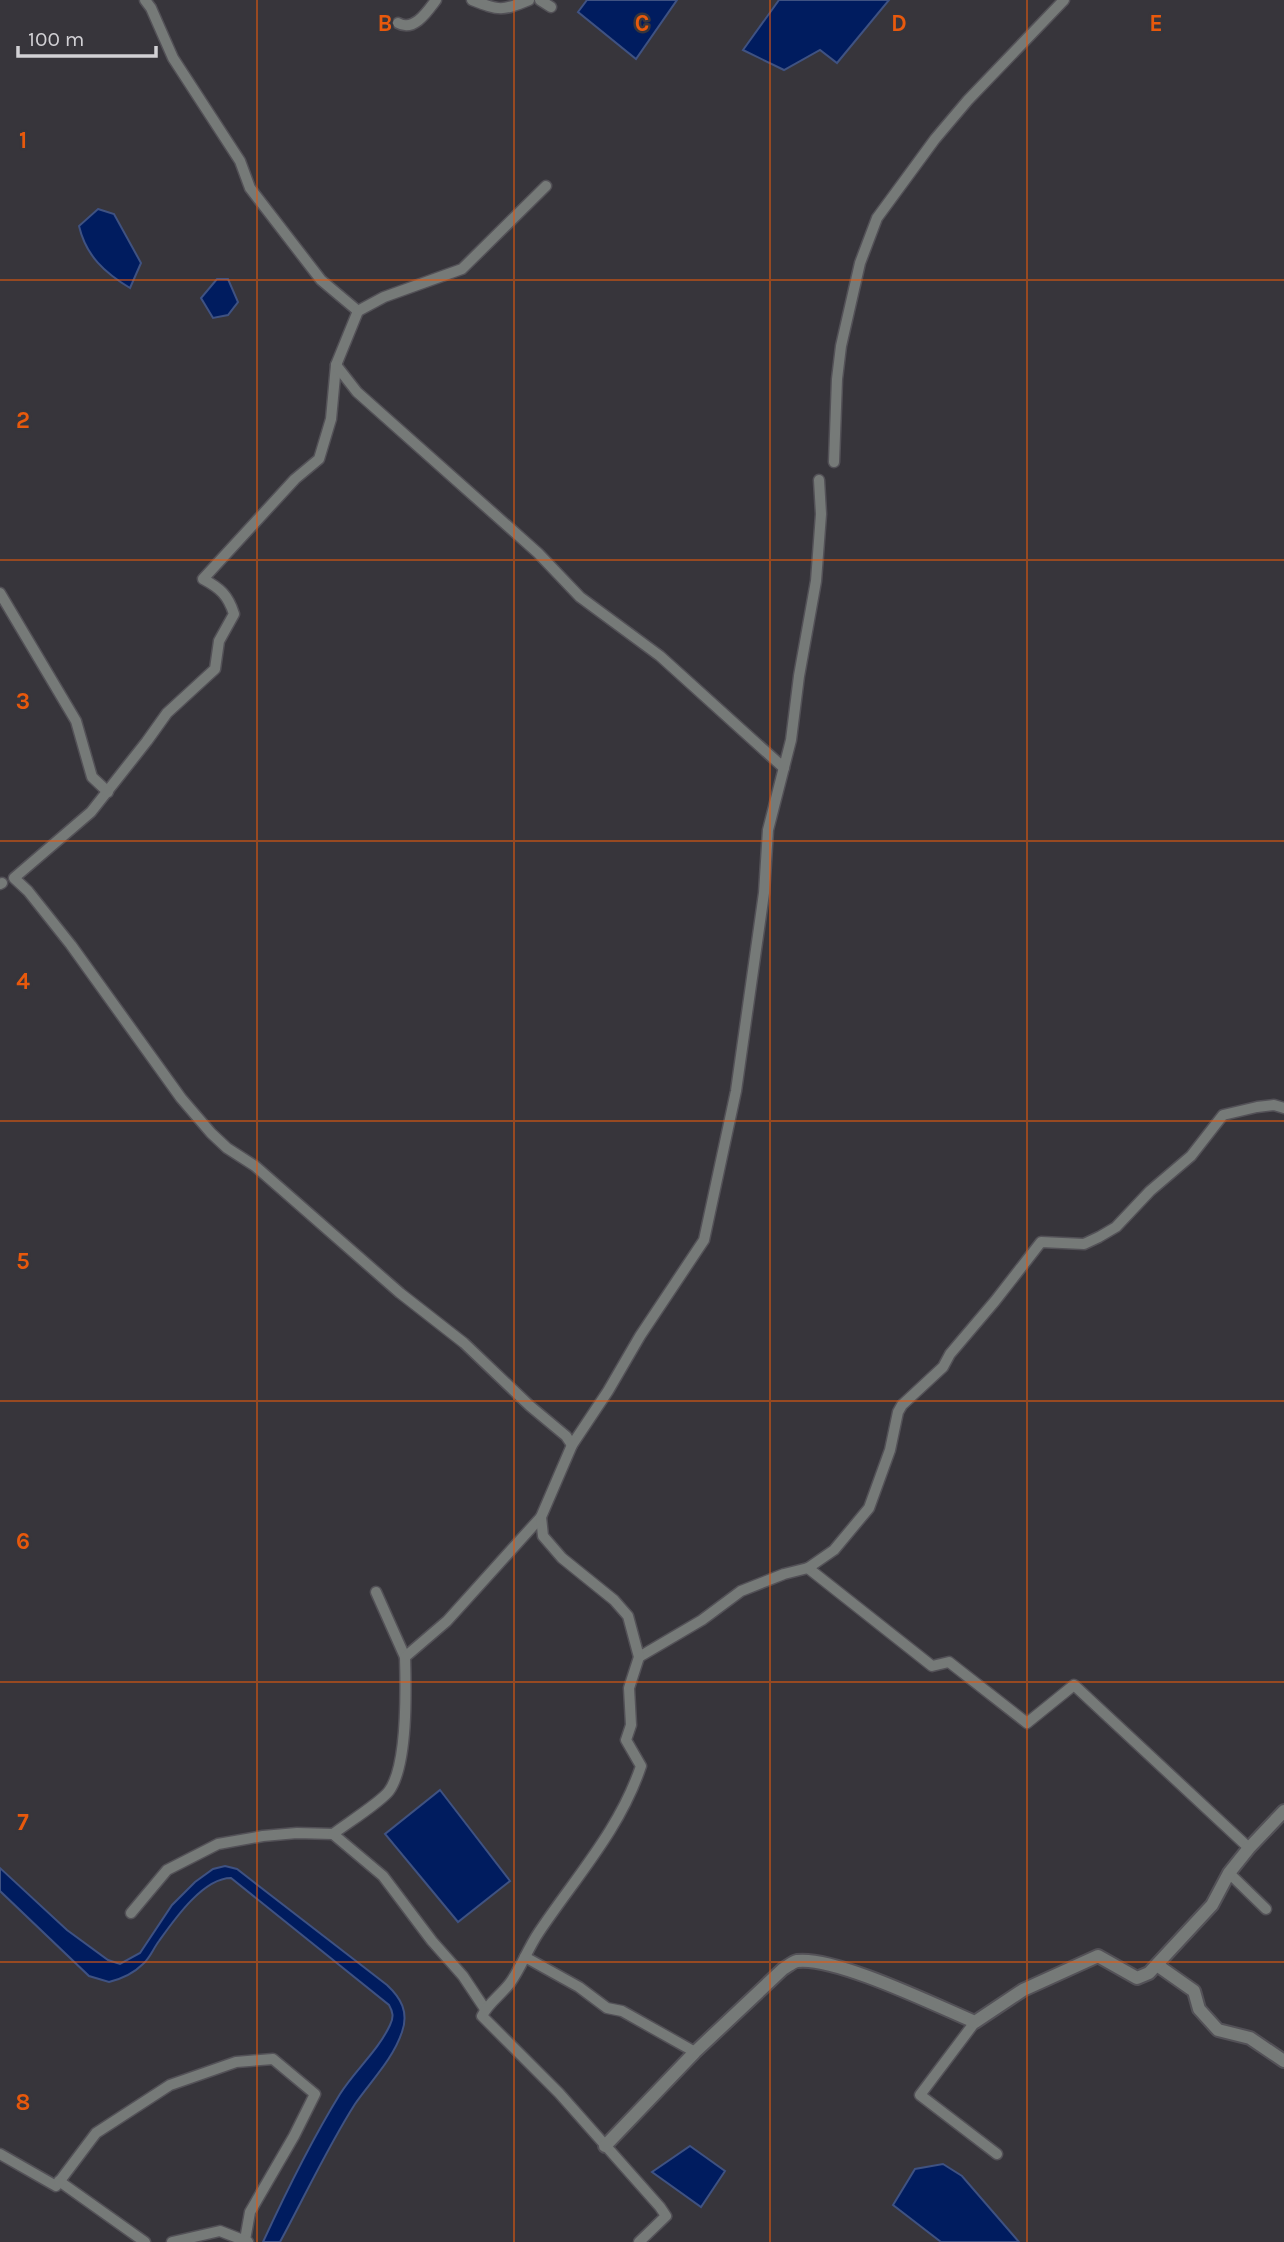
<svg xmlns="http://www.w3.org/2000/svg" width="1284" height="2242" viewBox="0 0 1284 2242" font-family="Karla,sans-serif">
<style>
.water{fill:#001c5f;stroke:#3f5282;stroke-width:2}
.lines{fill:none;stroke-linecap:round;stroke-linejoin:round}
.minor-casing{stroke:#535157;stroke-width:13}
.tertiary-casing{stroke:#535157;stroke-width:16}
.minor{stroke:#767a78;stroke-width:10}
.tertiary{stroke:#767a78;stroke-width:12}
.grid{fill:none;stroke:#e8590c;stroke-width:2;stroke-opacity:0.55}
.grid-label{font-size:23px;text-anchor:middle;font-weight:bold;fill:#e8590c;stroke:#37353b;stroke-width:5;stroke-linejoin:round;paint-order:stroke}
</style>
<rect width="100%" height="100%" fill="#37353b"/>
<g class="water">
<path d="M 587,0 L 677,0 L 636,59 L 578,12 Z"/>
<path d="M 779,0 L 889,0 L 837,63 L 820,50 L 784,70 L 743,50 Z"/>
<path d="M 98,209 L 114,214 L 141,263 L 130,288 C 105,273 86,256 79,226 Z"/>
<path d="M 217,279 L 228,279 L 238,302 L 228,315 L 213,318 L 201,298 Z"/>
<path d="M 440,1790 L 510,1881 L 458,1922 L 385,1834 Z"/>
<path d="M 225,1866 L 237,1869 L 387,1985 C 401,1998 409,2012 402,2032 C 393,2059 371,2081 355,2104 C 327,2148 305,2196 280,2242 L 263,2242 C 286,2192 311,2141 340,2094 C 355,2070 378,2051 390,2025 C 394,2017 393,2012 389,2005 L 231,1878 C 203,1878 174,1920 159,1941 C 153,1949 150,1958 143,1964 C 134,1973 121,1979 109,1982 L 89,1976 L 0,1891 L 0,1868 L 67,1930 L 108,1960 L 120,1964 L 140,1953 L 172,1905 L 195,1882 L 213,1869 Z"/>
<path d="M 690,2146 L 725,2171 L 701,2207 L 652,2172 Z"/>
<path d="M 943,2164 L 962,2176 L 1019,2242 L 941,2242 L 893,2205 L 915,2169 Z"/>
</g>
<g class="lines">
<defs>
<g id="minor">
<path d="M 145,0 L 151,8 L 173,58 L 240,161 L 250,188 L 321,280 L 358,311 L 336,365 L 331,419 L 319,459 L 295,479 L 203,579 C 220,588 228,595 234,614 L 219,641 L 215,669 L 167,713 L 147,741 L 91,812 L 14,878 L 28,891 L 71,945 L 181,1098 L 211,1133 L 227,1148 L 255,1166 L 400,1293 L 464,1343 L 530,1406 L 566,1436 L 572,1445"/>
<path d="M 472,0 C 500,11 502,11 529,0"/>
<path d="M 540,0 L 551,7"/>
<path d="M 398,23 C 414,32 427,12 436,0"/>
<path d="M 358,311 L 384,297 L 462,269 L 546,186"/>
<path d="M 336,365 L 357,392 L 538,553 L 580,597 L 660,656 L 784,768"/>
<path d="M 834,462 L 837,379 L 841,346 L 860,263 L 877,218 L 935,139 L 968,100 L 1064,0"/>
<path d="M 0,593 L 76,721 L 92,777 L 108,792"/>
<path d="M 0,884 L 2,883"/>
<path d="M 808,1568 L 932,1666 L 949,1662 L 1027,1723 L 1074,1685 L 1249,1848"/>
<path d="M 376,1592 L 405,1657"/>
<path d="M 639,1657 L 702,1620 L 741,1591 L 784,1574 L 808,1568 L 834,1550 L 869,1508 L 890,1450 L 898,1412 L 902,1405 L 943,1367 L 950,1354 L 995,1301 L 1041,1242 L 1084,1244 L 1099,1237 L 1116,1227 L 1150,1191 L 1191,1156 L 1223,1115 L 1257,1107 L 1274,1105 L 1284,1108"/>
<path d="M 1229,1873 L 1266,1909"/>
<path d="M 131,1913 L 167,1870 L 218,1844 L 263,1836 L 297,1833 L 333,1834"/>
<path d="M 525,1957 L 579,1987 L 607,2008 L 622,2011 L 695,2052"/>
<path d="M 485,2009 L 463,1976 L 432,1941 L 383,1876 L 333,1834 C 346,1824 381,1802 389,1791 C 408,1765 406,1690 405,1657 L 447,1621 L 541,1517"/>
<path d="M 975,2022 L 920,2095 L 997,2154"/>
<path d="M 0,2154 L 56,2186 L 96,2133 L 170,2085 L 236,2062 L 273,2059 L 315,2094 L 294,2136 L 250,2212 L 245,2240"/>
<path d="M 59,2181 L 145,2242"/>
<path d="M 172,2242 L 220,2231 L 248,2242"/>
<path d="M 639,2242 L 666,2216 L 660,2207 L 559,2093 L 482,2016 C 488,2003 501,1995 510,1983 C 521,1968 528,1948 539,1932 C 576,1877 620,1829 641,1766 L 626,1740 L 631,1725 L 629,1688 L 639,1657 L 628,1616 L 614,1600 L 562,1558 L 543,1536 L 541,1517 L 572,1445 L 608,1391 L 640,1336 L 704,1240 L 736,1091 L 764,893 L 768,830 L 791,740 L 799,676 L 816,581 L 821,514 L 819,480"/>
</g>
<g id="tertiary">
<path d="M 1157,1965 L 1194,1991 L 1199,2009 L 1218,2030 L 1250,2038 L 1284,2061"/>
<path d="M 605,2146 L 695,2052 L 783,1969 C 787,1967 792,1962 797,1961 C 835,1956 937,2006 975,2022 L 1023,1990 L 1098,1956 L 1137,1978 L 1149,1973 L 1212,1905 L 1229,1873 L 1249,1848 L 1284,1811"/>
</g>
</defs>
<use href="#minor" class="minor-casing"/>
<use href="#tertiary" class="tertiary-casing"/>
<use href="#minor" class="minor"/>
<use href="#tertiary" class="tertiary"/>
</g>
<path class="grid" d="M 257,0 L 257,2242M 514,0 L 514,2242M 770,0 L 770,2242M 1027,0 L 1027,2242M 0,280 L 1284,280M 0,560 L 1284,560M 0,841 L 1284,841M 0,1121 L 1284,1121M 0,1401 L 1284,1401M 0,1682 L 1284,1682M 0,1962 L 1284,1962"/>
<g class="grid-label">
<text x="385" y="31">B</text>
<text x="642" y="31">C</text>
<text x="899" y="31">D</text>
<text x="1156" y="31">E</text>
<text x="23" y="148">1</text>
<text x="23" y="428">2</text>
<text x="23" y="709">3</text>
<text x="23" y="989">4</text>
<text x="23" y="1269">5</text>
<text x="23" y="1549">6</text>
<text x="23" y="1830">7</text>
<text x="23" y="2110">8</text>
</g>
<path d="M18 46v10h138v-10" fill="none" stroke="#d2d1d5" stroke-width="3.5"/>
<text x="28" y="46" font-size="21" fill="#d2d1d5" stroke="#37353b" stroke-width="5" paint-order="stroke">100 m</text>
</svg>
